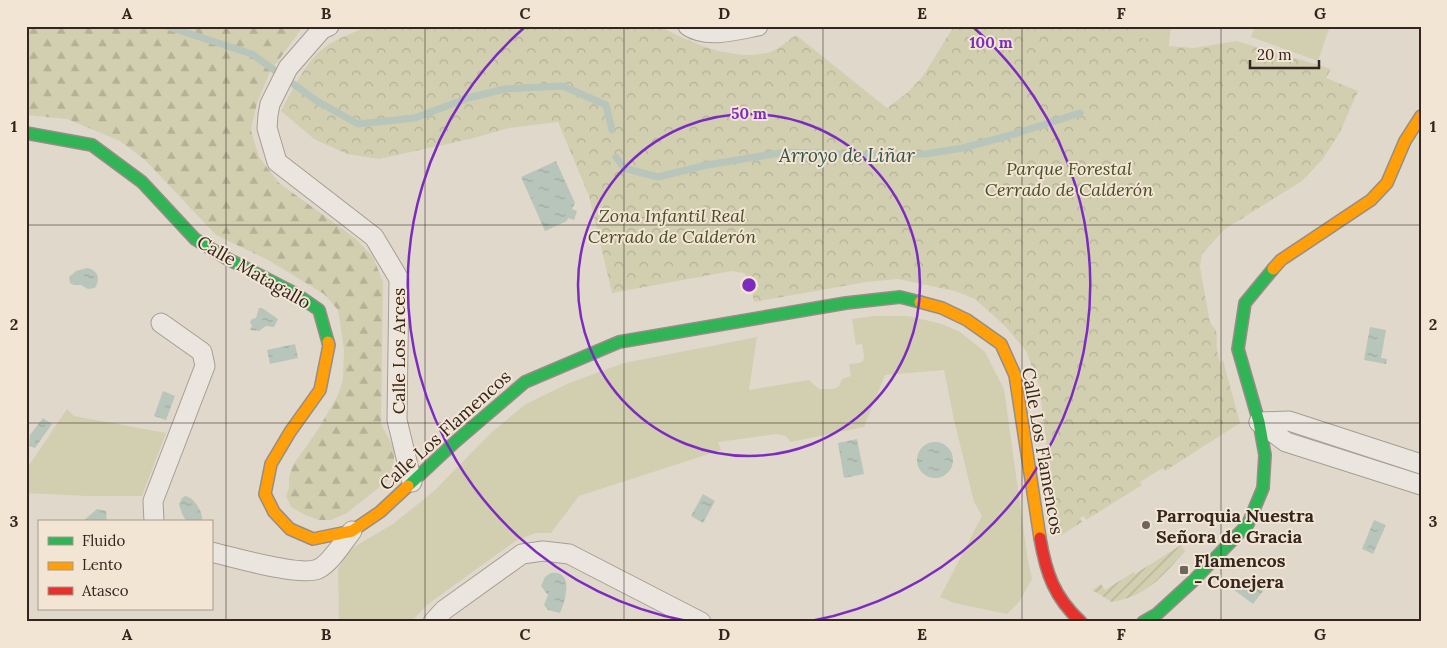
<svg xmlns="http://www.w3.org/2000/svg" width="1447" height="648" viewBox="0 0 1447 648" font-family="Lora,serif">
<style>
.grass{fill:#d2ceb0}
.forest{fill:url(#forest-firs)}
.park{fill:url(#park-crowns)}
.garden{fill:url(#garden-furrows)}
.water{fill:url(#water-ripples)}
.lines{fill:none;stroke-linecap:round;stroke-linejoin:round}
.stream{stroke:#b8c5ba;stroke-width:7}
.street-casing{stroke:#a69e95;stroke-width:21}
.fast-casing{stroke:#968d86;stroke-width:14}
.slow-casing{stroke:#968d86;stroke-width:14}
.jam-casing{stroke:#968d86;stroke-width:14}
.street{stroke:#eae5de;stroke-width:19}
.fast{stroke:#30b455;stroke-width:11}
.slow{stroke:#ff9f0a;stroke-width:11}
.jam{stroke:#e5322d;stroke-width:11}
.grid{fill:none;stroke:#34261f;stroke-width:1;stroke-opacity:0.55}
.ring{fill:none;stroke:#7b2cbf;stroke-width:2.5}
.poi-dot{fill:#71645c;stroke:#f2e5d3;stroke-width:2}
.labels{text-anchor:middle;dominant-baseline:central;stroke-width:4;stroke-linejoin:round;paint-order:stroke}
.park-label{font-size:18px;font-style:italic;fill:#494e28;stroke:#f2e5d3}
.street-label{font-size:18px;fill:#34261f;stroke:#f2e5d3}
.poi-label{font-size:18px;font-weight:bold;fill:#34261f;stroke:#f2e5d3;text-anchor:start}
.water-label{font-size:19px;font-style:italic;fill:#30524b;stroke:#f2e5d3}
.centre{fill:#7b2cbf;stroke:#f2e5d3;stroke-width:2.5}
.ring-label{font-size:15px;text-anchor:middle;font-weight:bold;fill:#7b2cbf;stroke:#f2e5d3;stroke-width:4;stroke-linejoin:round;paint-order:stroke}
.neatline{fill:none;stroke:#34261f;stroke-width:2}
.grid-label{font-size:16px;text-anchor:middle;font-weight:bold;fill:#34261f}
</style>
<defs>
<pattern id="forest-firs" width="22" height="20" patternUnits="userSpaceOnUse" patternTransform="scale(1.25)"><rect width="22" height="20" fill="#d2ceb0"/><path d="M5 1l3.5 6h-7zM16 11l3.5 6h-7z" fill="#b5b197"/></pattern>
<pattern id="park-crowns" width="20" height="18" patternUnits="userSpaceOnUse" patternTransform="scale(1.25)"><rect width="20" height="18" fill="#d2ceb0"/><path d="M2 6a3 3 0 1 1 6 0M12 15a3 3 0 1 1 6 0" fill="none" stroke="#b5b197"/></pattern>
<pattern id="garden-furrows" width="10" height="10" patternUnits="userSpaceOnUse" patternTransform="scale(1.25)"><rect width="10" height="10" fill="#d2ceb0"/><path d="M-1 1l2-2M0 10L10 0M9 11l2-2" fill="none" stroke="#b5b197"/></pattern>
<pattern id="water-ripples" width="26" height="14" patternUnits="userSpaceOnUse" patternTransform="scale(1.25)"><rect width="26" height="14" fill="#b8c5ba"/><path d="M2 4q2-2 4 0t4 0M15 11q2-2 4 0t4 0" fill="none" stroke="#9fa99f"/></pattern>
</defs>
<rect width="100%" height="100%" fill="#e1d8cc"/>
<g class="grass">
<path d="M 1135,26 L 1171,26 L 1169,42 L 1132,36 Z"/>
<path d="M 1255,26 L 1330,26 L 1318,61 L 1251,37 Z"/>
<path d="M 874,316 L 908,316 L 942,324 L 960,332 L 985,352 L 1004,389 L 1028,561 L 1032,579 L 1019,602 L 1007,614 L 954,603 L 940,597 L 982,516 L 974,502 L 954,420 L 944,370 L 885,375 L 864,427 L 790,442 L 786,436 L 776,434 L 718,442 L 721,450 L 579,496 L 551,533 L 536,533 L 517,540 L 428,604 L 411,622 L 339,622 L 338,569 L 344,559 L 354,547 L 393,524 L 434,491 L 492,432 L 526,404 L 569,383 L 624,363 L 757,337 L 749,390 L 809,380 L 819,389 L 834,389 L 839,386 L 842,379 L 851,376 L 849,364 L 860,363 L 863,361 L 864,355 L 862,344 L 856,345 L 852,319 Z"/>
<path d="M 67,409 L 74,416 L 166,433 L 142,496 L 87,496 L 26,493 L 26,466 L 30,464 Z"/>
</g>
<path class="forest" d="M 26,26 L 301,26 L 302,28 L 270,72 L 257,103 L 251,130 L 259,157 L 279,183 L 355,238 L 373,257 L 383,282 L 381,424 L 394,448 L 394,462 L 387,481 L 347,513 L 331,520 L 319,520 L 305,515 L 291,507 L 286,496 L 289,488 L 289,477 L 293,465 L 319,428 L 338,395 L 343,379 L 344,349 L 338,310 L 324,294 L 268,260 L 216,235 L 145,160 L 120,141 L 67,119 L 26,115 Z"/>
<path class="park" d="M 369,26 L 659,26 C 690,42 730,61 767,53 C 777,51 788,40 796,35 L 887,108 L 907,93 L 923,76 L 954,26 L 974,26 L 977,29 L 979,26 L 1135,26 L 1132,36 L 1169,42 L 1169,46 L 1194,48 L 1236,41 L 1319,65 L 1331,69 L 1326,78 L 1358,91 L 1339,134 L 1322,160 L 1302,181 L 1225,229 L 1202,254 L 1200,267 L 1210,323 C 1221,334 1215,337 1217,350 C 1218,355 1219,359 1220,363 L 1223,360 L 1240,423 L 1165,471 L 1163,468 L 1140,482 L 1142,485 L 1086,520 L 1084,516 L 1080,518 L 1082,522 L 1060,536 L 1057,526 L 1039,385 L 1026,351 L 1005,326 L 975,299 L 955,291 L 898,279 L 866,282 L 754,302 L 750,282 L 744,273 L 732,271 L 612,293 L 589,196 L 558,122 L 509,128 L 470,139 L 379,159 L 347,154 L 314,139 L 281,111 C 291,92 302,69 318,53 C 331,40 353,33 369,26 Z"/>
<path class="garden" d="M 1181,545 L 1185,551 C 1162,576 1148,596 1112,602 L 1092,590 L 1101,584 L 1105,590 L 1134,572 L 1135,574 Z"/>
<g class="water">
<path d="M 556,161 L 575,203 L 572,209 L 577,211 L 574,220 L 568,218 L 567,221 L 545,231 L 521,177 Z"/>
<path d="M 87,268 C 98,270 101,279 95,288 L 88,289 L 81,285 L 74,285 L 70,283 L 69,277 L 76,271 Z"/>
<path d="M 259,308 L 262,308 L 278,319 L 274,327 L 266,326 L 259,331 L 250,330 L 252,326 L 250,322 L 252,319 L 256,318 Z"/>
<path d="M 1370,327 L 1386,330 L 1381,358 L 1387,359 L 1386,364 L 1364,360 Z"/>
<path d="M 295,344 L 298,358 L 270,364 L 267,350 Z"/>
<path d="M 163,391 L 175,396 L 166,420 L 154,416 Z"/>
<path d="M 43,418 L 52,424 L 35,448 L 29,446 L 30,435 Z"/>
<path d="M 857,439 L 864,474 L 844,478 L 838,443 Z"/>
<circle cx="935" cy="460" r="18"/>
<path d="M 703,494 L 715,501 L 703,523 L 691,516 Z"/>
<path d="M 185,496 C 194,497 204,513 202,522 L 187,522 L 182,514 L 179,504 L 182,498 Z"/>
<path d="M 97,509 L 106,511 L 107,522 L 82,522 Z"/>
<path d="M 1374,520 L 1386,525 L 1373,554 L 1362,549 Z"/>
<path d="M 551,573 C 574,570 566,600 560,613 L 548,610 L 544,605 L 548,595 L 541,586 L 545,577 Z"/>
<path d="M 1243,577 L 1263,591 L 1253,604 L 1234,590 Z"/>
</g>
<g class="lines">
<g class="stream">
<path d="M 166,26 L 252,54 L 317,101 L 358,124 L 415,118 L 468,98 L 505,89 L 563,86 L 606,105 L 612,130"/>
<path d="M 616,157 L 624,168 L 658,177 L 707,165 L 786,152 L 858,155 L 925,154 L 963,148 L 1011,135 L 1080,113"/>
</g>
<defs>
<g id="street">
<path d="M 329,26 L 322,29 L 288,68 L 270,104 L 268,115 L 267,128 L 277,162 L 374,237 L 399,279 L 397,420 L 412,482"/>
<path d="M 688,26 C 707,39 737,30 758,26"/>
<path d="M 1259,422 L 1286,442 L 1421,485"/>
<path d="M 1259,422 L 1289,421 L 1421,464"/>
<path d="M 154,522 L 153,501 L 205,366 L 202,352 L 161,323"/>
<path d="M 211,552 C 233,557 300,577 318,569 C 330,564 344,541 352,531"/>
<path d="M 433,622 L 444,610 L 522,554 L 543,551 L 569,554 L 701,622"/>
</g>
<g id="fast">
<path d="M 26,133 L 92,145 L 142,182 L 195,239 L 226,258 L 296,294 L 319,310 L 328,342"/>
<path d="M 408,486 L 455,442 L 525,382 L 619,342 L 846,303 L 900,297 L 920,302"/>
<path d="M 1143,622 L 1157,614 L 1193,581 L 1248,524 L 1263,488 L 1265,455 L 1259,422 L 1238,349 L 1245,303 L 1273,269"/>
</g>
<g id="slow">
<path d="M 1273,269 L 1281,260 L 1371,200 L 1387,183 L 1405,141 L 1421,116"/>
<path d="M 920,302 L 942,308 L 967,320 L 1001,344 L 1015,375 L 1040,538"/>
<path d="M 328,342 L 329,345 L 320,390 L 290,432 L 271,464 L 265,494 L 274,512 L 290,529 L 313,539 L 352,531 L 380,512 L 408,486"/>
</g>
<path id="jam" d="M 1040,538 C 1046,573 1054,597 1081,622"/>
</defs>
<use href="#street" class="street-casing"/>
<use href="#fast" class="fast-casing"/>
<use href="#slow" class="slow-casing"/>
<use href="#jam" class="jam-casing"/>
<use href="#street" class="street"/>
<use href="#fast" class="fast"/>
<use href="#slow" class="slow"/>
<use href="#jam" class="jam"/>
</g>
<path class="grid" d="M 226,26 L 226,622M 425,26 L 425,622M 624,26 L 624,622M 823,26 L 823,622M 1022,26 L 1022,622M 1221,26 L 1221,622M 26,225 L 1421,225M 26,423 L 1421,423"/>
<g class="ring">
<circle cx="749" cy="285" r="171"/>
<path d="M687 621A342 342 0 0 1 525 27M973 27A342 342 0 0 1 811 621"/>
</g>
<g class="poi-dot">
<circle cx="1146" cy="525" r="5"/>
<rect x="1179" y="565" width="10" height="10" rx="2.5"/>
</g>
<g class="labels">
<g class="park-label">
<text x="1069" y="168">Parque Forestal<tspan x="1069" dy="21">Cerrado de Calderón</tspan></text>
<text x="672" y="215">Zona Infantil Real<tspan x="672" dy="21">Cerrado de Calderón</tspan></text>
</g>
<g class="street-label">
<text transform="translate(254 272) rotate(30)">Calle Matagallo</text>
<text transform="translate(398 351) rotate(-90)">Calle Los Arces</text>
<text transform="translate(445 430) rotate(-42)">Calle Los Flamencos</text>
<text transform="translate(1043 451) rotate(80)">Calle Los Flamencos</text>
</g>
<g class="poi-label">
<text x="1156" y="515">Parroquia Nuestra<tspan x="1156" dy="21">Señora de Gracia</tspan></text>
<text x="1194" y="560">Flamencos<tspan x="1194" dy="21">- Conejera</tspan></text>
</g>
<g class="water-label">
<text x="847" y="155">Arroyo de Liñar</text>
</g>
</g>
<circle cx="749" cy="285" r="8" class="centre"/>
<g class="ring-label">
<text x="991" y="48">100 m</text>
<text x="749" y="119">50 m</text>
</g>
<rect width="1447" height="648" fill="none" stroke="#f2e5d3" stroke-width="55"/>
<rect x="38" y="520" width="175" height="90" fill="#f2e5d3" stroke="#a6998b"/>
<rect x="48" y="537" width="25" height="8" fill="#30b455" stroke="#a6998b"/>
<text x="82" y="546" font-size="15" fill="#34261f">Fluido</text>
<rect x="48" y="562" width="25" height="8" fill="#ff9f0a" stroke="#a6998b"/>
<text x="82" y="570" font-size="15" fill="#34261f">Lento</text>
<rect x="48" y="587" width="25" height="8" fill="#e5322d" stroke="#a6998b"/>
<text x="82" y="596" font-size="15" fill="#34261f">Atasco</text>
<path d="M1250 60v8h69v-8" fill="none" stroke="#34261f" stroke-width="2.5"/>
<text x="1257" y="60" font-size="15" fill="#34261f" stroke="#f2e5d3" stroke-width="4" paint-order="stroke">20 m</text>
<rect x="28" y="28" width="1392" height="592" class="neatline"/>
<g class="grid-label">
<text x="127" y="19">A</text>
<text x="326" y="19">B</text>
<text x="525" y="19">C</text>
<text x="724" y="19">D</text>
<text x="922" y="19">E</text>
<text x="1121" y="19">F</text>
<text x="1320" y="19">G</text>
<text x="14" y="132">1</text>
<text x="1433" y="132">1</text>
<text x="14" y="330">2</text>
<text x="1433" y="330">2</text>
<text x="14" y="527">3</text>
<text x="1433" y="527">3</text>
<text x="127" y="640">A</text>
<text x="326" y="640">B</text>
<text x="525" y="640">C</text>
<text x="724" y="640">D</text>
<text x="922" y="640">E</text>
<text x="1121" y="640">F</text>
<text x="1320" y="640">G</text>
</g>
</svg>
